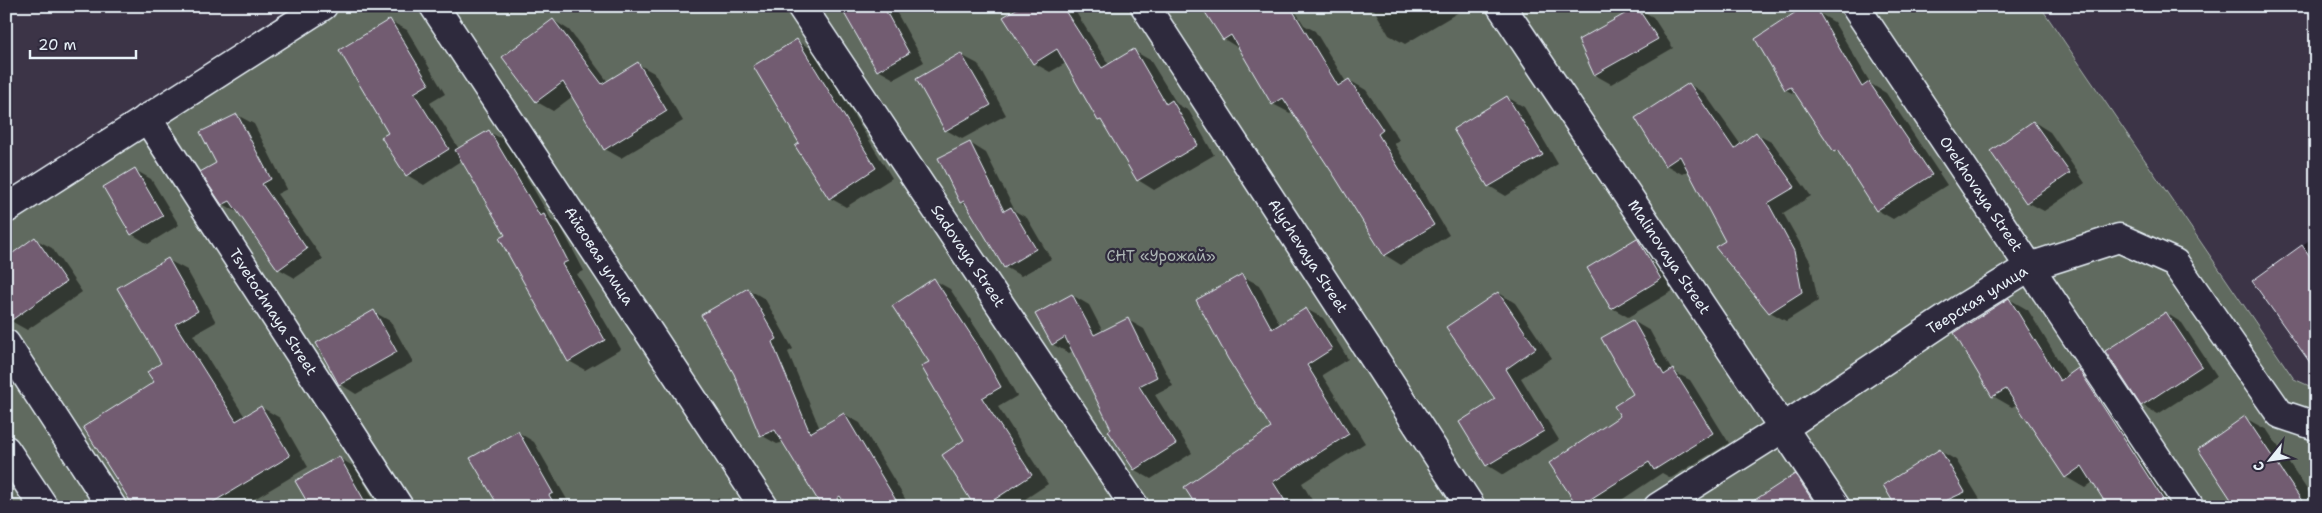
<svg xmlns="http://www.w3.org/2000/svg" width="2322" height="513" viewBox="0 0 2322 513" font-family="'Shantell Sans',sans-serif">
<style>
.green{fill:#606a5e;stroke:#a4aeab}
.shadow{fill:#0007}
.building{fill:#725c71;stroke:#e8f1f8}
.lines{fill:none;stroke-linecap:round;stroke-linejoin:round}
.minor-casing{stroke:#e8f1f8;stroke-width:31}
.minor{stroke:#2f2a3d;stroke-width:28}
.labels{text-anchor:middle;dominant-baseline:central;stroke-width:4.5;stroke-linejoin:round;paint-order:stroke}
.street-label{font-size:15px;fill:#e8f1f8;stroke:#2f2a3d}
.park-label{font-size:15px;fill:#abb4b3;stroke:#2f2a3d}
</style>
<rect width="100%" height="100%" fill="#3c3447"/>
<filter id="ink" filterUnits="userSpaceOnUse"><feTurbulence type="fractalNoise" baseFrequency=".02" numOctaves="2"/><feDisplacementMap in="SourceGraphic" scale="10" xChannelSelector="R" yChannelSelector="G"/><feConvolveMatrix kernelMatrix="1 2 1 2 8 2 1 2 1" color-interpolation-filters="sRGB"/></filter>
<g filter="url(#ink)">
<path class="green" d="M 306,6 L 2040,6 L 2294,379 L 2316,389 L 2316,507 L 6,507 L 6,205 Z"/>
<g class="shadow">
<path d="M 830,6 L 893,6 L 924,62 L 894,79 L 878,70 L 842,9 L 839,11 Z"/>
<path d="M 1023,6 L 1072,6 L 1109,65 L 1134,51 L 1150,60 L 1177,104 L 1189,111 L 1214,155 L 1154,190 L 1138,180 L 1066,63 L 1050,72 L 1034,63 Z"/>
<path d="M 1203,6 L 1292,6 L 1304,25 L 1315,31 L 1346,82 L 1349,80 L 1366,90 L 1399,140 L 1394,143 L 1449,235 L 1401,265 L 1385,255 L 1336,176 L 1293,111 L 1290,113 L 1273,104 L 1240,49 L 1224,39 Z"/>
<path d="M 1372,6 L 1469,6 L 1405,44 L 1389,35 Z"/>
<path d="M 2306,6 L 2316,6 L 2316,19 Z"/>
<path d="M 1637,8 L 1653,17 L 1673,48 L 1611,84 L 1595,75 L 1579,40 Z"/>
<path d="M 1817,12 L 1834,22 L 1871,84 L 1886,93 L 1947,185 L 1893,219 L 1877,210 L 1842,155 L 1835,151 L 1800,97 L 1786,90 L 1757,39 Z"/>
<path d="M 553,20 L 569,30 L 608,82 L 638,64 L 654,73 L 683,121 L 621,158 L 605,149 L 573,96 L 553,111 L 537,102 L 504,57 Z"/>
<path d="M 390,21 L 407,30 L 445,94 L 430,103 L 459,149 L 489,132 L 506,141 L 552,221 L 560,225 L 584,271 L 577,274 L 621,349 L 585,370 L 569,361 L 507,235 L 462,160 L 424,185 L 407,175 L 383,138 L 390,133 Z"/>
<path d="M 797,41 L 814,50 L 892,178 L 846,207 L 830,198 L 801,144 Z"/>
<path d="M 961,55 L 978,64 L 1006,115 L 962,139 L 946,130 Z"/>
<path d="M 1689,84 L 1705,94 L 1741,145 L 1756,134 L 1773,143 L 1811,196 L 1783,213 L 1810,261 L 1818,301 L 1786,321 L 1770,312 L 1727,242 L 1689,170 L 1682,174 L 1666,165 Z"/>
<path d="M 1507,97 L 1524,107 L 1558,164 L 1506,196 L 1489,186 L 1455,129 Z"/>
<path d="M 237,115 L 254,124 L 287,189 L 277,194 L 323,259 L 295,278 L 279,269 L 239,213 L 223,204 L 217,164 Z"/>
<path d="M 2034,122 L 2050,132 L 2085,183 L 2044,211 L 2027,202 Z"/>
<path d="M 970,143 L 986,153 L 1015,211 L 1027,218 L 1051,259 L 1021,276 L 1005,267 L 969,207 L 961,202 Z"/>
<path d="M 135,170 L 151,179 L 179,225 L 148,244 L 132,234 Z"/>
<path d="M 2316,235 L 2316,359 L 2254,281 Z"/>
<path d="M 35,239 L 52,248 L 82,292 L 27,330 L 11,321 L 6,314 Z"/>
<path d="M 1637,240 L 1653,249 L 1676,289 L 1628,317 L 1612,308 Z"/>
<path d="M 168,260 L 187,270 L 216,322 L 193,335 L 245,417 L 261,407 L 280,418 L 308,467 L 241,507 L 135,507 L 155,383 L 162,363 Z"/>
<path d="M 1242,276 L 1259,285 L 1280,325 L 1306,309 L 1323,318 L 1348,359 L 1322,375 L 1365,443 L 1302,483 L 1316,507 L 1199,507 L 1273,428 Z"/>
<path d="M 934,280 L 950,289 L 994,355 L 1017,396 L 998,407 L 1048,484 L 1013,507 L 977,507 L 966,441 L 931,362 Z"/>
<path d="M 748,289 L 765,299 L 793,349 L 788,352 L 820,429 L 844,414 L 860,423 L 910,507 L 824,507 L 784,442 L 777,444 L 761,435 Z"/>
<path d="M 1499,293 L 1515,303 L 1552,358 L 1521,378 L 1559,440 L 1503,475 L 1487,465 L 1461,422 L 1497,400 Z"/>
<path d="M 1072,295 L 1089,305 L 1103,332 L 1128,320 L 1144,329 L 1173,386 L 1155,395 L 1192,453 L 1151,479 L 1135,470 L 1073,351 L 1069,353 L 1052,344 Z"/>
<path d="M 2009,299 L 2028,310 L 2068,376 L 2078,370 L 2097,380 L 2178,507 L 2110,507 L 2093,482 L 2085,488 L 2066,477 L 2017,404 L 2012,407 L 1993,396 L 1955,333 Z"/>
<path d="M 374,312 L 390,321 L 413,362 L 356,394 L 340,384 Z"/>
<path d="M 2166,313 L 2182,323 L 2217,376 L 2158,414 L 2142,405 Z"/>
<path d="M 1633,321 L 1650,331 L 1672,371 L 1690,380 L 1729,443 L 1671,478 L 1662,473 L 1611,507 L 1579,507 L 1551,463 L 1622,416 L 1635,394 Z"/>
<path d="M 2245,418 L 2267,430 L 2316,503 L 2316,507 L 2238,507 Z"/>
<path d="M 518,432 L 534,442 L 569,503 L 565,505 L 566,507 L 500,507 Z"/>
<path d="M 1940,451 L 1956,460 L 1981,501 L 1968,507 L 1897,507 Z"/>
<path d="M 339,458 L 355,467 L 378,507 L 311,507 Z"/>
<path d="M 1795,475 L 1812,485 L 1827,507 L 1759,507 Z"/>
<path d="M 718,498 L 733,507 L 705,507 Z"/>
</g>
<g class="building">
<path d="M 840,6 L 883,6 L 909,53 L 877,71 Z"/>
<path d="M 1021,6 L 1062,6 L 1102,68 L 1134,49 L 1166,104 L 1172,100 L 1198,145 L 1137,181 L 1101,120 L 1098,121 L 1057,49 L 1033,64 L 1003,17 Z"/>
<path d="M 1201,6 L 1290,6 L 1338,86 L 1349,79 L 1383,130 L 1378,134 L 1434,225 L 1384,256 L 1335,177 L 1283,98 L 1272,105 L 1231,35 L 1223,40 Z"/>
<path d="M 1805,6 L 1815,6 L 1862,87 L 1869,82 L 1932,175 L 1876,211 L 1837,150 L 1834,152 L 1791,87 L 1785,90 L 1755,39 Z"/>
<path d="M 1637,7 L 1658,39 L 1594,75 L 1578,40 Z"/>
<path d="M 390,19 L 429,84 L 414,93 L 449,149 L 406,176 L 381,137 L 388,133 L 339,50 Z"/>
<path d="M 553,19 L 602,84 L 638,62 L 667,111 L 604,150 L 563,82 L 536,102 L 502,57 Z"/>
<path d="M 797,39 L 876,168 L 829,199 L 795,146 L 799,143 L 753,66 Z"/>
<path d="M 961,53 L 991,105 L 945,131 L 916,79 Z"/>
<path d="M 1689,83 L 1734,149 L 1756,132 L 1795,187 L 1768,203 L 1794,251 L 1802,292 L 1769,313 L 1715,247 L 1725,241 L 1680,156 L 1665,166 L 1635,118 Z"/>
<path d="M 1507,96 L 1543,155 L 1488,187 L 1453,129 Z"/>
<path d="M 237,114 L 271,179 L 262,184 L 307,249 L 278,270 L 230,201 L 222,205 L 200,172 L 216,163 L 200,132 Z"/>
<path d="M 2033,121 L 2070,173 L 2026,203 L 1990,151 Z"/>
<path d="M 489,130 L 540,216 L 544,214 L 568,261 L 562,264 L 605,340 L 568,362 L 499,238 L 505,235 L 455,150 Z"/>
<path d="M 970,142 L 1004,211 L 1011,207 L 1036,249 L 1004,268 L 964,201 L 960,203 L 938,158 Z"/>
<path d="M 135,168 L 163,216 L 131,235 L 103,187 Z"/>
<path d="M 35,237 L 66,282 L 6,324 L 6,258 Z"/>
<path d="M 1637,238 L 1661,279 L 1611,309 L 1587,268 Z"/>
<path d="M 2302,245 L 2316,265 L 2316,371 L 2252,281 Z"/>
<path d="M 168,258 L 198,311 L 175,324 L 236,421 L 261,406 L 290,456 L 205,507 L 134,507 L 83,427 L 154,382 L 147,372 L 161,363 L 117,288 Z"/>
<path d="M 1242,274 L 1272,329 L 1306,308 L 1332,349 L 1307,365 L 1349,434 L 1273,482 L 1289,507 L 1197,507 L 1184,487 L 1271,428 L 1228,359 L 1196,300 Z"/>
<path d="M 934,278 L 977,344 L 1001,387 L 982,398 L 1032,475 L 983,507 L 975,507 L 942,455 L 964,440 L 921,366 L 929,362 L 892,306 Z"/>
<path d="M 748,288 L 777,339 L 772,342 L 810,433 L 844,413 L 900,507 L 847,507 L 840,496 L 837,498 L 839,503 L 831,507 L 822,507 L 775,430 L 760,436 L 734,374 L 701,315 Z"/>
<path d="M 1498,292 L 1536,348 L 1506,369 L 1544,431 L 1486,466 L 1459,422 L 1495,399 L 1446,327 Z"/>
<path d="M 1072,294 L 1094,335 L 1128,318 L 1157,377 L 1139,386 L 1176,444 L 1134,470 L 1108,431 L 1111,429 L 1065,337 L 1052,345 L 1035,314 Z"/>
<path d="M 2009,298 L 2060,381 L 2078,368 L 2168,507 L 2108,507 L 2082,466 L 2065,478 L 2006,389 L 1992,397 L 1954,333 Z"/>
<path d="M 374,310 L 397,352 L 339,385 L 316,343 Z"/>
<path d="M 2166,312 L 2202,366 L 2141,406 L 2105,351 Z"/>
<path d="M 1633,320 L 1664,375 L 1673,369 L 1713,433 L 1654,470 L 1649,462 L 1578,507 L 1549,463 L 1620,416 L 1614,406 L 1633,394 L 1601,338 Z"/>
<path d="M 2245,416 L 2306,507 L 2236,507 L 2198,449 Z"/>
<path d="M 518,431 L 553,493 L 549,495 L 556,507 L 499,507 L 470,458 Z"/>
<path d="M 1940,449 L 1965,492 L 1932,507 L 1896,507 L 1883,485 Z"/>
<path d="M 339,456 L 368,507 L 310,507 L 295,481 Z"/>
<path d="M 1795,474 L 1817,507 L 1744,507 Z"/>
</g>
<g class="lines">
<defs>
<g id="minor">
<path d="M 434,6 L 764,507"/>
<path d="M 801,6 L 1135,507"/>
<path d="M 1145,6 L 1471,507"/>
<path d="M 1501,6 L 1836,507"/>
<path d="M 1855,6 L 2190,507"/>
<path d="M 147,118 L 399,507"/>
<path d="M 6,209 L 323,6"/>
<path d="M 6,344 L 112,507"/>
<path d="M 6,450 L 44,507"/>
<path d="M 1658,507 L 1783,428 L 1961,309 L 2029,267 L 2119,238 L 2175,263 L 2280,414 L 2316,426"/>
</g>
</defs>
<use href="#minor" class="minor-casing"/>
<use href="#minor" class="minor"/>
</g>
</g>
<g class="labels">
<g class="street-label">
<text transform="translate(1981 194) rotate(56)">Orekhovaya Street</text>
<text transform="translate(599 256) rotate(57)">Айвовая улица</text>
<text transform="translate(968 256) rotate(56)">Sadovaya Street</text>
<text transform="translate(1308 256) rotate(57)">Alychevaya Street</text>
<text transform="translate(1669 257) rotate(56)">Malinovaya Street</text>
<text transform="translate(1977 300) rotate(-32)">Тверская улица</text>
<text transform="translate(273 312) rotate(57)">Tsvetochnaya Street</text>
</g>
<g class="park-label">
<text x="1161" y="256">СНТ «Урожай»</text>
</g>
</g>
<rect width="2322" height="513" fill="none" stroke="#2f2a3d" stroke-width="25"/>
<rect x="12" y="12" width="2297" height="488" fill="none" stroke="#e8f1f8" stroke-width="2" filter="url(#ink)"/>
<g transform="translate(2270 460) rotate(240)" stroke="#2f2a3d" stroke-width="4" paint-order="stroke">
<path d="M0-4L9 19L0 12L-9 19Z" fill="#e8f1f8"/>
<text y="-8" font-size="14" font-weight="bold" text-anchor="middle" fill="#e8f1f8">С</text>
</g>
<path d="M30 50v8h106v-8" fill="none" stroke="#e8f1f8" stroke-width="2.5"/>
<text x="38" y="50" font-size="15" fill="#e8f1f8" stroke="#2f2a3d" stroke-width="4" paint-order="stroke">20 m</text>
</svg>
